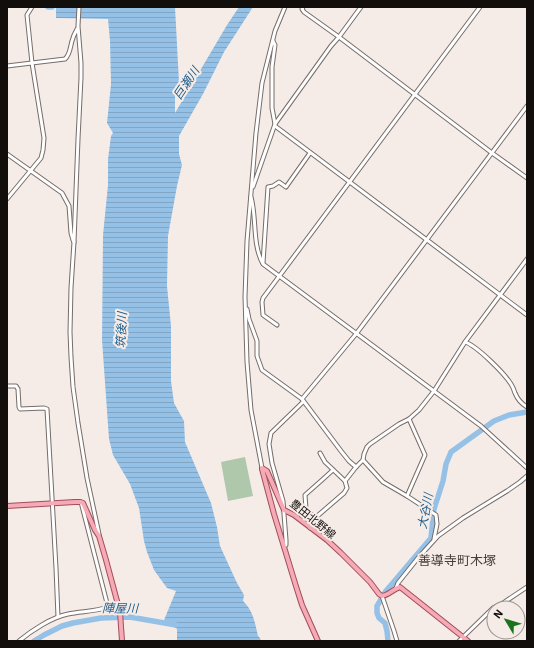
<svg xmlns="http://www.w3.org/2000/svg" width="534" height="648" viewBox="0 0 534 648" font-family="'IBM Plex Sans','Noto Sans JP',sans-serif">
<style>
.green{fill:#afc8ab}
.water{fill:url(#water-rules)}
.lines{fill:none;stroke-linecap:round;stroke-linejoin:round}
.river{stroke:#96c1e7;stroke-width:5.5}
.minor-casing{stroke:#766c69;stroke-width:5}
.major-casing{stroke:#a14e5b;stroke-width:6}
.minor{stroke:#fff;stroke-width:3}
.major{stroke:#f5aab6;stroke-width:4}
.labels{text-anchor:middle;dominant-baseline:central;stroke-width:4;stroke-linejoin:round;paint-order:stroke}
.street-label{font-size:11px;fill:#110e0c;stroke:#f6ece7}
.water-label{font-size:12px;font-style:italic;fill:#1b5c8c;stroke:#f6ece7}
.quarter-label{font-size:13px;fill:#453d39;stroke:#f6ece7}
</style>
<defs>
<pattern id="water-rules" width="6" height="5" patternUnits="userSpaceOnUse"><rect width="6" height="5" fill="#96c1e7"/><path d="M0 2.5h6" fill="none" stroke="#80a5c5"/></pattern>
</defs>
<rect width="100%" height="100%" fill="#f6ece7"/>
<path class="green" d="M 245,457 L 253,496 L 228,501 L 221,462 Z"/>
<path class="water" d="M 56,7 L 175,7 L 179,82 L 175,97 L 175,113 L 227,25 L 239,7 L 253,7 L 224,52 L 203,94 L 179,136 L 179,154 L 182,165 L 177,186 L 168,236 L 167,286 L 171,326 L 171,381 L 174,403 L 184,421 L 185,442 L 211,503 L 217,527 L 220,546 L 237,583 L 244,595 L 243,601 C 253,610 255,623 258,636 L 260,638 L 261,641 L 177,641 L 177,629 L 164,620 L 176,591 L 167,588 L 154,570 L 147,552 L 144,541 L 139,508 L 130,484 L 113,455 L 109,439 L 102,340 L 103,235 L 108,185 L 108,159 L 111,136 L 113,133 L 107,123 L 111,84 L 110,41 L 108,19 L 56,18 Z"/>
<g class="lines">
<g class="river">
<path d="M 48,7 L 52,7"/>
<path d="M 34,641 L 44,635 L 62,626 L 73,623 L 101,618 L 130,617 L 176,625"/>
<path d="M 388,641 L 387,631 L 385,623 L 379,618 L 377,613 L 377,606 L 386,591 L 431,538 L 434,509 L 443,481 L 446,464 L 451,452 L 494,421 L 509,415 L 527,412"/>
</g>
<defs>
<g id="minor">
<path d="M 79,7 L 78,26 L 81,63 L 81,78 L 78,139 L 74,242 L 71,288 L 70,332 L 71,357 L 73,387 L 78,423 L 87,478 L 99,534"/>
<path d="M 303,7 L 302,9 L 304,12 L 339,37 L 492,153 L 527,178"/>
<path d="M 273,41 L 275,45 L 272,67 L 272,108 L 275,124"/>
<path d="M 7,66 L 65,59 C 71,54 70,45 73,38 C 74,34 76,32 77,29"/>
<path d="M 275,126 L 527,315"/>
<path d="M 7,154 L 62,193 L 69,206 L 71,233 L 73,240 L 74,242"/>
<path d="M 253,187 L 275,124 L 331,46 L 339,37 L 361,7"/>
<path d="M 251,197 C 257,219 252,244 263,264 L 481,426 L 527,468"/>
<path d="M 7,199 L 41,158 L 43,150 L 44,138 L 32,63 L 27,15 L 32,7"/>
<path d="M 263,263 L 268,187 L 273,186 L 279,182 L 286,187 L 310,153"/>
<path d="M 247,309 L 249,319 L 257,341 L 257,356 L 262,370 L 302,399 L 341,451 L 349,461 L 356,467"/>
<path d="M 277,325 L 263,315 L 262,302 L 263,298 L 480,7"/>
<path d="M 465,342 C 477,346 504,373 511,384 C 513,387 514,390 515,393 C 517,398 522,404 527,407"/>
<path d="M 7,386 L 16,386 L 18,389 L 19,407 L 20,409 L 44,408 L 47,409 L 56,568 L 58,617"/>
<path d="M 302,399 L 356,334 L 527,106"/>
<path d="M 320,453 L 325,462 L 345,481"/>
<path d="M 363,460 L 383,482 L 407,496 L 436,515 L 437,524 L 434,539"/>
<path d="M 262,468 L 251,410 L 247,362 L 245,297 L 247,241 L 256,133 L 262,83 L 275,31 L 285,7"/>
<path d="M 407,496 L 425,455 L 409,419"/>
<path d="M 315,518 L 306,509 L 305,495 L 322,480 L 333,470"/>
<path d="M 310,528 L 315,518 L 344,493 L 347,488 L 345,481 L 356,467 L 363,460 L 364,454 L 367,447 L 370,444 L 399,424 L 409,419 L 419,410 L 434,391 L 465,342 L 527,259"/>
<path d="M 284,547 L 286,545 L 286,540 L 283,501 L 272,463 L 269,444 L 271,433 L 303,402"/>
<path d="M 396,588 L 398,583 L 418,558 L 438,536 L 463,518 L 507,491 L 520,482 L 527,476"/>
<path d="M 382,596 L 394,631 L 397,641"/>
<path d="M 19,641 C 31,631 52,617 68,614 C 80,611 95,612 108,607 L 81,502"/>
<path d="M 459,641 L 493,608 L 503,603 L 527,587"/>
</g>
<g id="major">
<path d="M 262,468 L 267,471 L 284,510 L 294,515 L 327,540 L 341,553 L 370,582 L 379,594 L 382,596 C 389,595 393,589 400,587 L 468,641"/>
<path d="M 262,469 L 274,514 L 295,583 L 302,605 L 318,641"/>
<path d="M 7,506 L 75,502 L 80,502 L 83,503 L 95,530 L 99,536 L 106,560 L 120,612 L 122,641"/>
</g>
</defs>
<use href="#minor" class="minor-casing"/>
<use href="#major" class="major-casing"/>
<use href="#minor" class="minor"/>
<use href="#major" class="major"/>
</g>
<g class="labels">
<g class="street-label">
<text transform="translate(313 519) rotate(39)">豊田北野線</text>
</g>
<g class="water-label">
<text transform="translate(186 83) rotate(-56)">巨瀬川</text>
<text transform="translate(121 330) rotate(-87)">筑後川</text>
<text transform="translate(425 511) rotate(-79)">大谷川</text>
<text transform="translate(120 608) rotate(1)">陣屋川</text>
</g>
<g class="quarter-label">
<text x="457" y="560">善導寺町木塚</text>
</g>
</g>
<rect width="534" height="648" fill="none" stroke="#110e0c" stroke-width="16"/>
<g transform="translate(506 620) rotate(308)"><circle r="19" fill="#f6ece7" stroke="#9a938f"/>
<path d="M0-3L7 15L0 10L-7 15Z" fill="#1c731e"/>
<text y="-6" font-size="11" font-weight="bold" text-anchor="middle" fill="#110e0c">N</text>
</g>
</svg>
